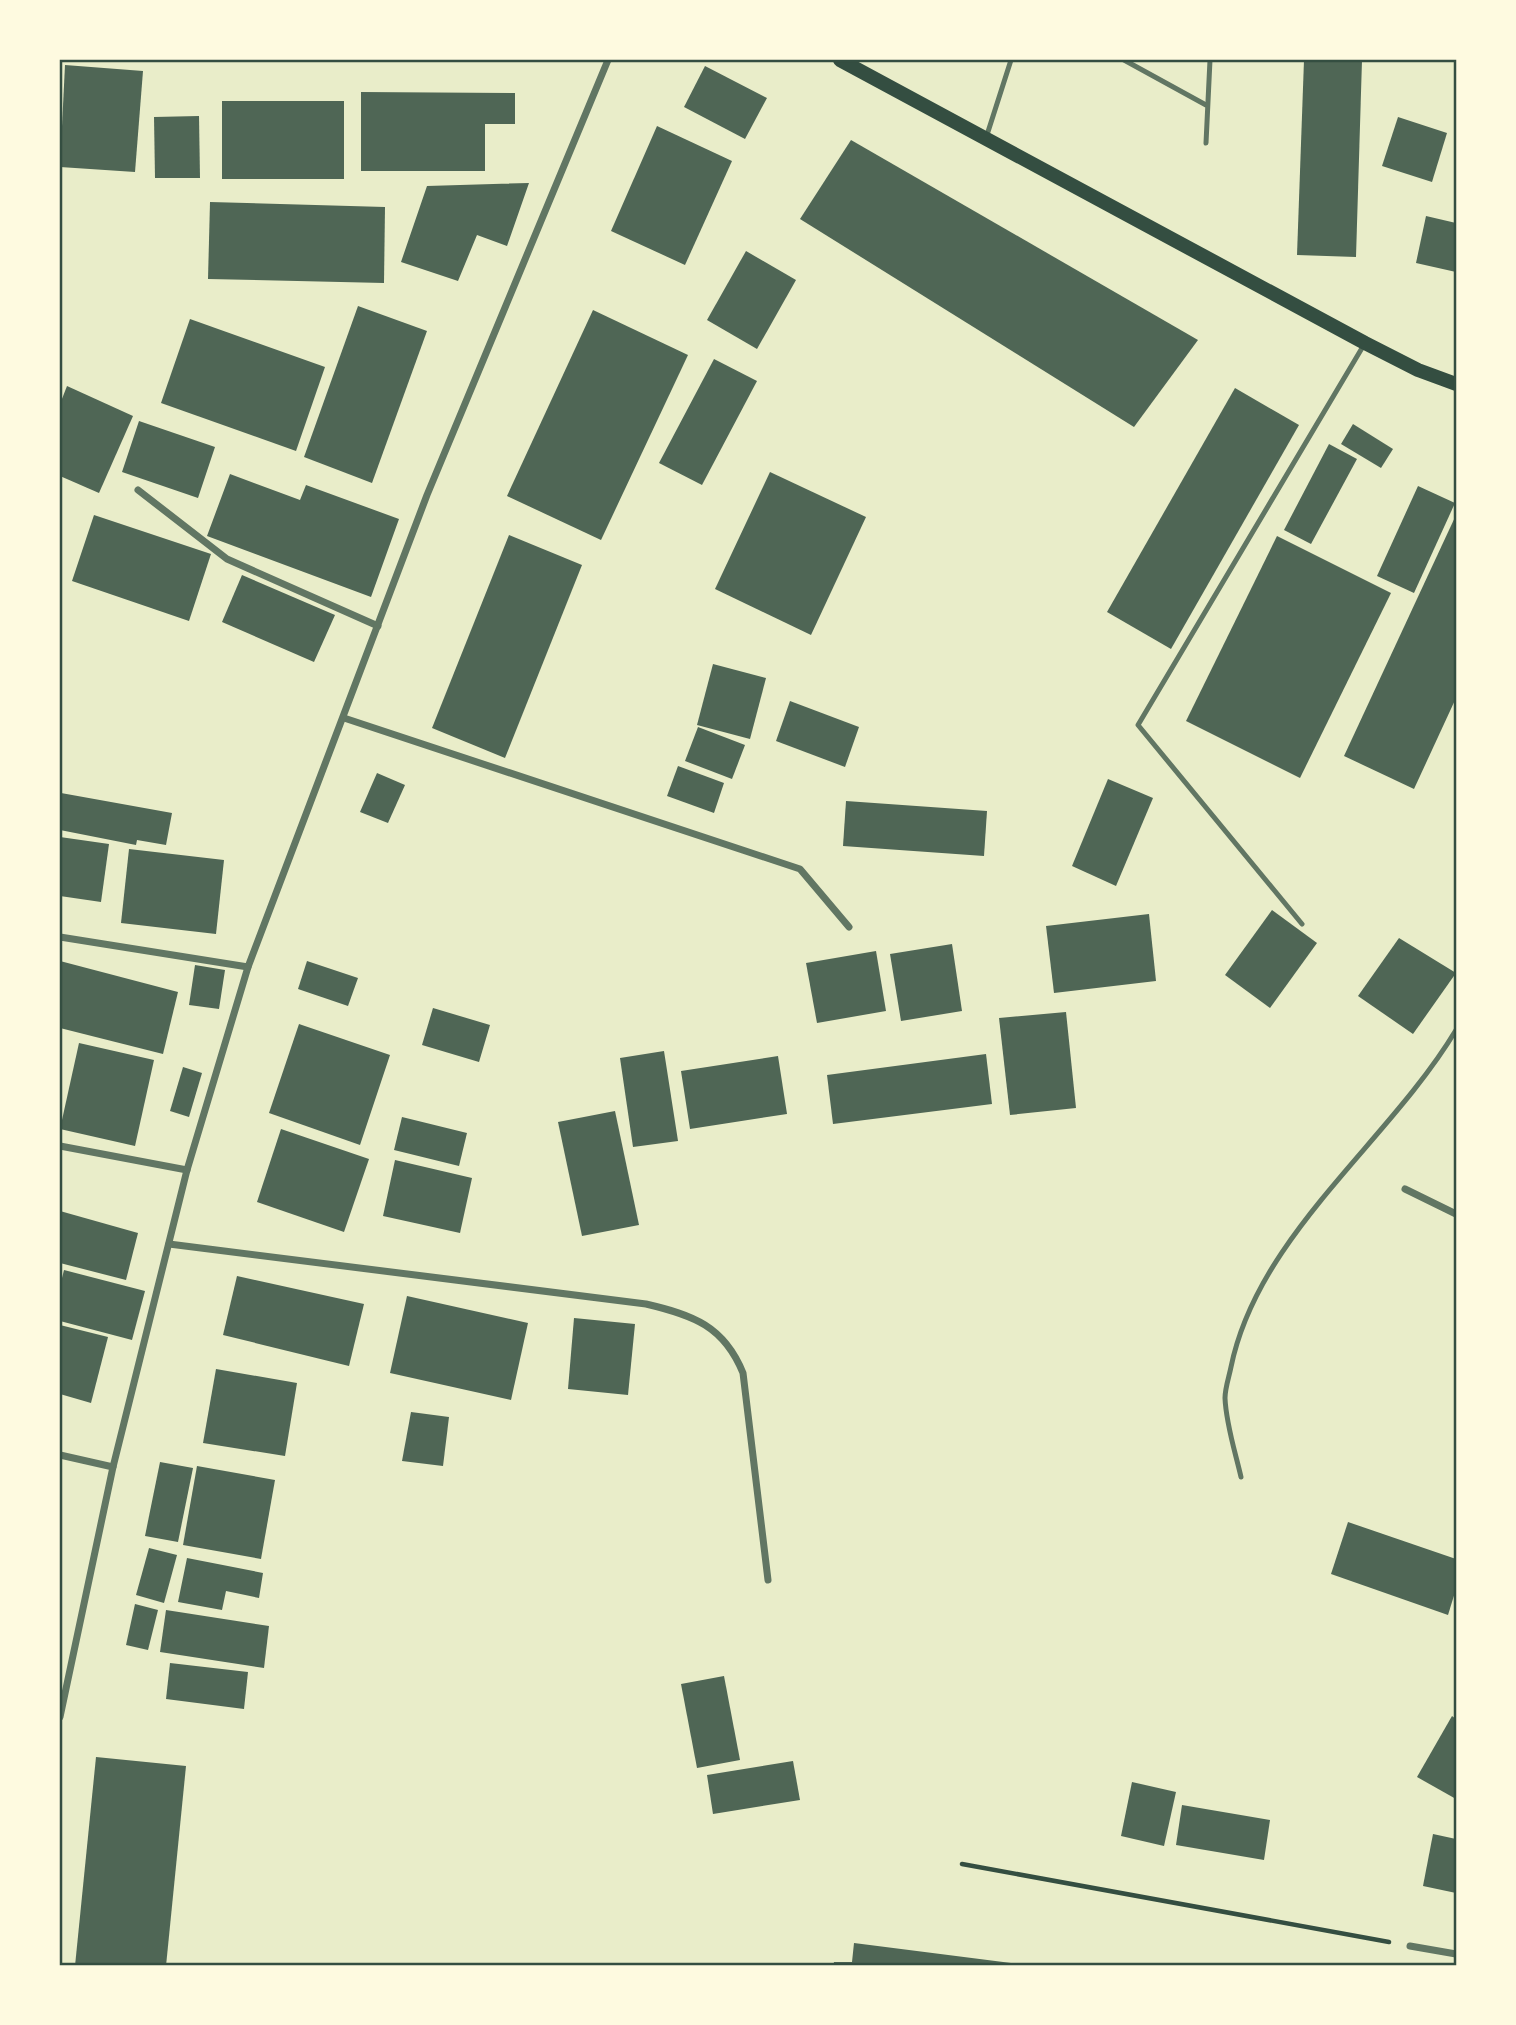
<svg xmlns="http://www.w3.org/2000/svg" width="1516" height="2025" viewBox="0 0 1516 2025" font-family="'Fira Sans',sans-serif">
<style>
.building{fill:#4f6655}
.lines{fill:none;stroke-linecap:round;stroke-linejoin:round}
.path{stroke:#344e41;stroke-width:4.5}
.service{stroke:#617663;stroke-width:5}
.minor{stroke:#617663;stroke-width:7}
.secondary{stroke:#344e41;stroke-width:14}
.neatline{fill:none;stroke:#344e41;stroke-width:2.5}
</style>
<rect width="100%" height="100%" fill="#e9edc9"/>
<g class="building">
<path d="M 1304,60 L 1362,60 L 1356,257 L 1297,255 Z"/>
<path d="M 65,65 L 143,71 L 135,172 L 60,167 Z"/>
<path d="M 705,66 L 767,98 L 745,139 L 684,107 Z"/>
<path d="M 361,92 L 515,93 L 515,124 L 485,124 L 485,171 L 361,171 Z"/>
<rect x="222" y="101" width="122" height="78"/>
<path d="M 199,116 L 200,178 L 155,178 L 154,117 Z"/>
<path d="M 1398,117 L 1447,133 L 1432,182 L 1382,166 Z"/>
<path d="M 657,126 L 732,161 L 685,265 L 611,231 Z"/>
<path d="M 851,140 L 1198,340 L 1134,427 L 800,219 Z"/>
<path d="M 529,183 L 507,246 L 477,235 L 458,281 L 401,262 L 427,186 Z"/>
<path d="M 210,202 L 385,207 L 384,283 L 208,279 Z"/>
<path d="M 1426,216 L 1456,223 L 1456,272 L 1416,263 Z"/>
<path d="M 746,251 L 796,280 L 757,349 L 707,320 Z"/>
<path d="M 358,306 L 427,331 L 372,483 L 304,457 Z"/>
<path d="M 593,310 L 688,355 L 601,540 L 507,496 Z"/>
<path d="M 190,319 L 325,367 L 296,451 L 161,403 Z"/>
<path d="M 714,359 L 757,381 L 702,485 L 659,463 Z"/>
<path d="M 67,386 L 133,416 L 99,493 L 60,476 L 60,404 Z"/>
<path d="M 1235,388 L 1299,425 L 1171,649 L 1107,612 Z"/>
<path d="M 139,421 L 215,447 L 198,498 L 122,472 Z"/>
<path d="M 1353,424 L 1393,449 L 1381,468 L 1341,444 Z"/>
<path d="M 1329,444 L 1357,459 L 1311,544 L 1284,530 Z"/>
<path d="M 770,472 L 866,517 L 811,635 L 715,589 Z"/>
<path d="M 230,474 L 300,500 L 306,485 L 399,519 L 371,597 L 207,536 Z"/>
<path d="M 1418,486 L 1455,503 L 1414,593 L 1377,576 Z"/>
<path d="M 94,515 L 211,554 L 189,621 L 72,581 Z"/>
<path d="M 1456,515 L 1456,698 L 1414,789 L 1344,756 Z"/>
<path d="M 509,535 L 582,565 L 505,758 L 432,728 Z"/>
<path d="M 1277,536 L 1391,593 L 1300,778 L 1186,721 Z"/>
<path d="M 242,575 L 335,615 L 314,662 L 222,622 Z"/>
<path d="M 713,664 L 766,678 L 750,739 L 697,725 Z"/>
<path d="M 790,701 L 859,727 L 845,767 L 776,741 Z"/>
<path d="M 698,727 L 745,745 L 732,779 L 685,761 Z"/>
<path d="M 678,766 L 724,783 L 714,813 L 667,796 Z"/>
<path d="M 377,773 L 405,785 L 388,823 L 360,812 Z"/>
<path d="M 1108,779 L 1153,798 L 1116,886 L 1072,866 Z"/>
<path d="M 61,793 L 172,813 L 166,845 L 137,840 L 136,845 L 60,830 Z"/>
<path d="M 846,801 L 987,811 L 984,856 L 843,846 Z"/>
<path d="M 60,837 L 109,844 L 101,902 L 60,896 Z"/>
<path d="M 129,849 L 224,860 L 216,934 L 121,923 Z"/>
<path d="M 1272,910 L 1317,943 L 1270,1008 L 1225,975 Z"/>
<path d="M 1149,914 L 1156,981 L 1054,993 L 1046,926 Z"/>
<path d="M 1399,938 L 1456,973 L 1413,1034 L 1358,996 Z"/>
<path d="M 952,944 L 962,1011 L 901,1021 L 890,954 Z"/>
<path d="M 876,951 L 886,1011 L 817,1023 L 806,963 Z"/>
<path d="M 60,961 L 178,992 L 163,1054 L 60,1028 Z"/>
<path d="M 307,961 L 358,978 L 348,1006 L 298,989 Z"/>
<path d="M 195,965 L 225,970 L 219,1009 L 189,1005 Z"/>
<path d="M 433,1008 L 490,1025 L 479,1062 L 422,1045 Z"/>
<path d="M 1066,1012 L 1076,1108 L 1010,1115 L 999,1018 Z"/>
<path d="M 299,1024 L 390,1055 L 360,1145 L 269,1113 Z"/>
<path d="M 79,1043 L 154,1060 L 135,1146 L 60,1129 Z"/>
<path d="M 664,1051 L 678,1141 L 633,1147 L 620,1058 Z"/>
<path d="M 986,1054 L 992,1104 L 833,1124 L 827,1075 Z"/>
<path d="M 778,1056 L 787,1114 L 690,1129 L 681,1071 Z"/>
<path d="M 183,1067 L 202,1073 L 189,1117 L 170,1111 Z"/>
<path d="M 615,1111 L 639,1225 L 582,1236 L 558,1122 Z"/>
<path d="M 402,1117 L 467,1133 L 459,1166 L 394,1150 Z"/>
<path d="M 281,1129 L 369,1159 L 344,1232 L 257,1202 Z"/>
<path d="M 395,1160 L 472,1178 L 460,1233 L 383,1216 Z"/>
<path d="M 60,1211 L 138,1233 L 126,1280 L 60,1263 Z"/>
<path d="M 64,1270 L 145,1291 L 132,1340 L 60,1321 L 60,1286 Z"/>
<path d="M 237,1276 L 364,1304 L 349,1366 L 223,1335 Z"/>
<path d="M 407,1296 L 528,1323 L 511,1400 L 390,1373 Z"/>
<path d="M 574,1318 L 635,1324 L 628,1395 L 568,1389 Z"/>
<path d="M 60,1325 L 108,1337 L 91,1403 L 60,1394 Z"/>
<path d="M 216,1369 L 297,1383 L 285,1456 L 203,1443 Z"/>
<path d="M 411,1412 L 449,1417 L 443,1466 L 402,1461 Z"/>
<path d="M 160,1462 L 193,1468 L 178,1542 L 145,1536 Z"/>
<path d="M 197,1466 L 275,1480 L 261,1559 L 183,1545 Z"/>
<path d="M 1348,1522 L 1456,1559 L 1456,1589 L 1448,1615 L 1331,1574 Z"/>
<path d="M 149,1548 L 177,1555 L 164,1603 L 136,1595 Z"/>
<path d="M 187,1558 L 263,1573 L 259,1598 L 226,1591 L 222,1610 L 178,1602 Z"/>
<path d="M 135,1604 L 158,1610 L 148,1650 L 126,1645 Z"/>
<path d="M 166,1610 L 269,1626 L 264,1668 L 160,1652 Z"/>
<path d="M 170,1663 L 248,1672 L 244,1709 L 166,1699 Z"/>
<path d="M 724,1676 L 740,1760 L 697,1768 L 681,1684 Z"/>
<path d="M 1452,1716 L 1456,1719 L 1456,1799 L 1417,1777 Z"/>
<path d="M 96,1757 L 186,1766 L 166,1966 L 75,1966 Z"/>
<path d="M 793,1761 L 800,1800 L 713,1814 L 707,1775 Z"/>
<path d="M 1132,1782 L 1176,1792 L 1164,1846 L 1121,1836 Z"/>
<path d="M 1182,1805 L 1270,1820 L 1264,1860 L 1176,1845 Z"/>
<path d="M 1433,1834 L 1456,1839 L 1456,1893 L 1423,1886 Z"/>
<path d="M 854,1943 L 1011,1963 L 1012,1966 L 833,1966 L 834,1962 L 852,1962 Z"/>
</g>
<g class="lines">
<path class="path" d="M 962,1864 L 1389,1942"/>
<g class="service">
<path d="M 1124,60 L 1206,105"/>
<path d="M 986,138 L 1011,60"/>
<path d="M 1206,143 L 1210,60"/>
<path d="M 1302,924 L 1138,725 L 1365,343"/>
<path d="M 1241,1477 C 1235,1451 1226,1424 1225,1398 C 1225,1388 1229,1377 1231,1367 C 1258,1235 1389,1142 1456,1030"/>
</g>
<g class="minor">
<path d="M 138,490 L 227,559 L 378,626"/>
<path d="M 344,718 L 800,869 L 849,927"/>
<path d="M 60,937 L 248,967"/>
<path d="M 60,1146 L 187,1170"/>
<path d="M 1405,1189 L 1456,1214"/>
<path d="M 169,1244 L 646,1304 C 693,1315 724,1326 743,1373 L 768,1580"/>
<path d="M 60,1455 L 113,1467"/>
<path d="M 60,1717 L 113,1467 L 187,1170 L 248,967 L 427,495 L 608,60"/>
<path d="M 1410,1946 L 1456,1954"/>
</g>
<path class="secondary" d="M 840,60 L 1365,343 L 1418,370 L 1456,384"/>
</g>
<rect width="1516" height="2025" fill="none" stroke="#fefae0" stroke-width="122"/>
<rect x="61" y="61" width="1394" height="1903" class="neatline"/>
</svg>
